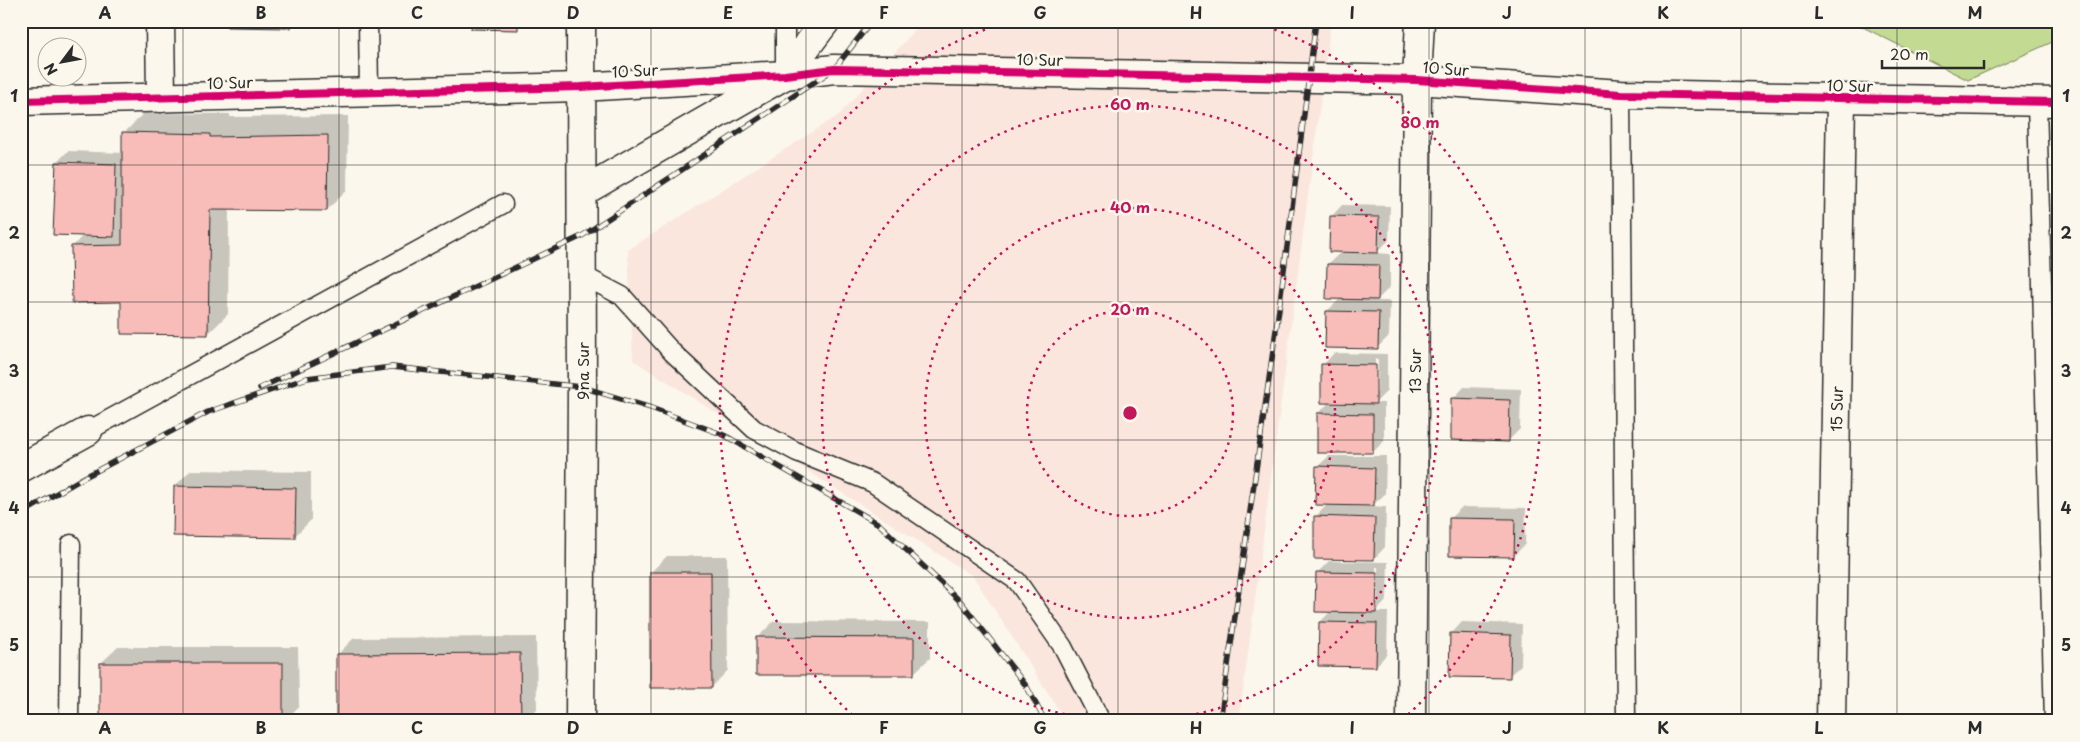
<svg xmlns="http://www.w3.org/2000/svg" width="2080" height="742" viewBox="0 0 2080 742" font-family="'Playpen Sans',sans-serif">
<style>
.built{fill:#fae6dd}
.green{fill:#c2da91;stroke:#76825e}
.shadow{fill:#0003;fill-rule:evenodd}
.building{fill:#f9bdb9;stroke:#2b2b2b}
.lines{fill:none;stroke-linecap:round;stroke-linejoin:round}
.service-casing{stroke:#2b2b2b;stroke-width:21}
.minor-casing{stroke:#2b2b2b;stroke-width:31}
.tertiary-casing{stroke:#2b2b2b;stroke-width:31}
.service{stroke:#fbf7ec;stroke-width:18}
.minor{stroke:#fbf7ec;stroke-width:28}
.tertiary{stroke:#fbf7ec;stroke-width:28}
.rail-casing{stroke:#2b2b2b;stroke-width:5.5}
.rail{stroke:#fbf7ec;stroke-width:4;stroke-dasharray:11;stroke-linecap:butt}
.cycleway-casing{stroke:#fbf7ec;stroke-width:11}
.cycleway{stroke:#d6006c;stroke-width:8}
.grid{fill:none;stroke:#2b2b2b;stroke-width:1;stroke-opacity:0.55}
.ring{fill:none;stroke:#c2185b;stroke-width:2.5;stroke-dasharray:2.5 5}
.labels{text-anchor:middle;dominant-baseline:central;stroke-width:5;stroke-linejoin:round;paint-order:stroke}
.street-label{font-size:15px;fill:#2b2b2b;stroke:#fbf7ec}
.centre{fill:#c2185b;stroke:#fbf7ec;stroke-width:2.5}
.ring-label{font-size:15px;text-anchor:middle;font-weight:bold;fill:#c2185b;stroke:#fbf7ec;stroke-width:5;stroke-linejoin:round;paint-order:stroke}
.neatline{fill:none;stroke:#2b2b2b;stroke-width:2}
.grid-label{font-size:16px;text-anchor:middle;font-weight:bold;fill:#2b2b2b}
</style>
<rect width="100%" height="100%" fill="#fbf7ec"/>
<filter id="ink" filterUnits="userSpaceOnUse"><feTurbulence type="fractalNoise" baseFrequency=".02" numOctaves="2"/><feDisplacementMap in="SourceGraphic" scale="10" xChannelSelector="R" yChannelSelector="G"/><feConvolveMatrix kernelMatrix="1 2 1 2 8 2 1 2 1" color-interpolation-filters="sRGB"/></filter>
<g filter="url(#ink)">
<path class="built" d="M 923,21 L 1331,21 L 1239,721 L 1066,721 L 973,576 L 633,360 L 628,250 L 839,115 Z"/>
<path class="green" d="M 1851,21 L 2059,21 L 2059,39 L 1968,80 Z"/>
<g class="shadow">
<path d="M 228,21 L 296,21 L 291,27 Z"/>
<path d="M 473,21 L 525,21 L 518,28 Z"/>
<path d="M 144,113 L 230,114 L 230,117 L 348,116 L 347,190 L 327,210 L 229,209 L 228,314 L 208,334 L 122,300 L 72,247 L 84,234 L 57,162 L 68,151 L 124,153 L 124,133 Z"/>
<path d="M 1342,205 L 1390,206 L 1389,240 L 1376,253 L 1390,254 L 1390,287 L 1376,301 L 1390,301 L 1389,336 L 1377,348 L 1327,311 L 1341,298 L 1328,264 L 1342,251 L 1331,217 Z"/>
<path d="M 1334,353 L 1387,354 L 1387,391 L 1375,403 L 1384,403 L 1384,441 L 1373,452 L 1318,413 L 1330,402 L 1323,365 ZM 1375,359 L 1378,359 L 1377,393 L 1375,393 Z"/>
<path d="M 1464,387 L 1521,389 L 1520,429 L 1509,440 L 1453,399 Z"/>
<path d="M 1329,456 L 1386,456 L 1385,494 L 1372,506 L 1386,507 L 1385,547 L 1374,559 L 1315,517 L 1328,504 L 1317,467 Z"/>
<path d="M 191,470 L 311,472 L 311,520 L 294,537 L 175,486 Z"/>
<path d="M 1462,507 L 1526,508 L 1525,544 L 1514,556 L 1450,518 Z"/>
<path d="M 667,556 L 727,556 L 728,670 L 712,687 L 651,572 Z"/>
<path d="M 1329,561 L 1388,562 L 1387,600 L 1376,612 L 1388,612 L 1387,654 L 1376,666 L 1320,622 L 1331,611 L 1317,573 ZM 1376,567 L 1378,567 L 1378,602 L 1375,602 Z"/>
<path d="M 774,621 L 930,622 L 930,658 L 913,674 L 757,638 Z"/>
<path d="M 1462,622 L 1522,624 L 1521,665 L 1509,676 L 1451,634 Z"/>
<path d="M 536,637 L 537,709 L 525,721 L 338,721 L 337,655 L 354,638 Z"/>
<path d="M 118,647 L 298,647 L 299,706 L 285,721 L 102,721 L 101,663 Z"/>
</g>
<g class="building">
<path d="M 38,21 L 100,21 L 100,25 L 38,24 Z"/>
<path d="M 227,21 L 291,21 L 291,28 L 227,27 Z"/>
<path d="M 472,21 L 518,21 L 518,30 L 471,29 Z"/>
<path d="M 122,132 L 210,134 L 210,137 L 328,135 L 327,211 L 210,210 L 208,335 L 121,334 L 121,302 L 72,303 L 71,246 L 122,245 Z"/>
<path d="M 56,162 L 116,164 L 114,237 L 53,235 Z"/>
<path d="M 1330,216 L 1379,217 L 1378,253 L 1329,252 Z"/>
<path d="M 1327,264 L 1379,265 L 1378,300 L 1326,299 Z"/>
<path d="M 1326,311 L 1379,312 L 1378,349 L 1325,348 Z"/>
<path d="M 1321,364 L 1376,365 L 1376,404 L 1321,403 Z"/>
<path d="M 1451,398 L 1510,400 L 1509,442 L 1451,440 Z"/>
<path d="M 1317,413 L 1373,414 L 1373,453 L 1317,453 Z"/>
<path d="M 1316,466 L 1375,468 L 1374,506 L 1315,505 Z"/>
<path d="M 174,486 L 296,488 L 295,538 L 173,536 Z"/>
<path d="M 1314,516 L 1375,518 L 1374,560 L 1314,559 Z"/>
<path d="M 1449,518 L 1515,519 L 1514,557 L 1449,556 Z"/>
<path d="M 650,572 L 711,572 L 712,688 L 650,688 Z"/>
<path d="M 1316,572 L 1377,573 L 1376,613 L 1315,612 Z"/>
<path d="M 1319,622 L 1377,623 L 1376,667 L 1318,666 Z"/>
<path d="M 1450,633 L 1511,635 L 1510,678 L 1449,677 Z"/>
<path d="M 756,637 L 914,638 L 914,675 L 756,675 Z"/>
<path d="M 520,653 L 521,721 L 336,721 L 336,654 Z"/>
<rect x="100" y="663" width="183" height="58"/>
</g>
<g class="lines">
<defs>
<g id="service">
<path d="M 368,21 L 369,92"/>
<path d="M 785,21 L 785,75"/>
<path d="M 1621,94 L 1626,721"/>
<path d="M 2037,103 L 2054,721"/>
<path d="M 582,275 L 622,296 L 672,352 L 754,429 L 797,452 L 873,483 L 1017,581 L 1063,647 L 1101,721"/>
<path d="M 88,431 L 503,204"/>
<path d="M 69,721 L 71,544"/>
</g>
<g id="minor">
<path d="M 582,192 L 785,75 L 834,69 L 1417,80 L 1621,94 L 2059,102"/>
<path d="M 21,468 L 88,431"/>
<path d="M 580,721 L 582,387 L 581,21"/>
<path d="M 1411,721 L 1417,80 L 1420,21"/>
<path d="M 1831,721 L 1841,98"/>
</g>
<g id="tertiary">
<path d="M 160,21 L 161,98"/>
<path d="M 21,101 L 581,87 L 785,75 L 826,21"/>
</g>
</defs>
<use href="#service" class="service-casing"/>
<use href="#minor" class="minor-casing"/>
<use href="#tertiary" class="tertiary-casing"/>
<use href="#service" class="service"/>
<use href="#minor" class="minor"/>
<use href="#tertiary" class="tertiary"/>
<defs>
<g id="rail">
<path d="M 260,388 L 582,236 L 834,69 L 872,21"/>
<path d="M 21,514 L 83,478 L 208,412 L 307,378 L 392,367 L 582,387 L 651,408 L 724,435 L 879,524 L 961,602 L 1027,687 L 1045,721"/>
<path d="M 1220,721 L 1279,309 L 1316,21"/>
</g>
</defs>
<use href="#rail" class="rail-casing"/>
<use href="#rail" class="rail"/>
<defs>
<path id="cycleway" d="M 21,101 L 581,87 L 785,75 L 834,69 L 1417,80 L 1621,94 L 2059,102"/>
</defs>
<use href="#cycleway" class="cycleway-casing"/>
<use href="#cycleway" class="cycleway"/>
</g>
</g>
<path class="grid" d="M 183,21 L 183,721M 339,21 L 339,721M 495,21 L 495,721M 651,21 L 651,721M 806,21 L 806,721M 962,21 L 962,721M 1118,21 L 1118,721M 1274,21 L 1274,721M 1429,21 L 1429,721M 1585,21 L 1585,721M 1741,21 L 1741,721M 1897,21 L 1897,721M 21,165 L 2059,165M 21,302 L 2059,302M 21,440 L 2059,440M 21,577 L 2059,577"/>
<g class="ring">
<circle cx="1130" cy="413" r="103"/>
<circle cx="1130" cy="413" r="205"/>
<path d="M1117 721A308 308 0 1 1 1143 721"/>
<path d="M858 720A410 410 0 0 1 1007 22M1253 22A410 410 0 0 1 1402 720"/>
</g>
<g class="labels">
<g class="street-label">
<text transform="translate(1040 59) rotate(1)">10 Sur</text>
<text transform="translate(1446 68) rotate(4)">10 Sur</text>
<text transform="translate(635 70) rotate(-3)">10 Sur</text>
<text transform="translate(230 82) rotate(-2)">10 Sur</text>
<text transform="translate(1850 85) rotate(1)">10 Sur</text>
<text transform="translate(582 371) rotate(-90)">9na Sur</text>
<text transform="translate(1414 371) rotate(-90)">13 Sur</text>
<text transform="translate(1836 409) rotate(-89)">15 Sur</text>
</g>
</g>
<circle cx="1130" cy="413" r="8" class="centre"/>
<g class="ring-label">
<text x="1130" y="110">60 m</text>
<text x="1420" y="128">80 m</text>
<text x="1130" y="213">40 m</text>
<text x="1130" y="315">20 m</text>
</g>
<rect width="2080" height="742" fill="none" stroke="#fbf7ec" stroke-width="55"/>
<g transform="translate(62 62) rotate(238)"><circle r="24" fill="#fbf7ec" stroke="#a8a59f"/>
<path d="M0-4L9 19L0 12L-9 19Z" fill="#2b2b2b"/>
<text y="-8" font-size="14" font-weight="bold" text-anchor="middle" fill="#2b2b2b">N</text>
</g>
<path d="M1882 60v8h102v-8" fill="none" stroke="#2b2b2b" stroke-width="2.5"/>
<text x="1890" y="60" font-size="15" fill="#2b2b2b" stroke="#fbf7ec" stroke-width="4" paint-order="stroke">20 m</text>
<rect x="28" y="28" width="2024" height="686" class="neatline"/>
<g class="grid-label">
<text x="105" y="19">A</text>
<text x="261" y="19">B</text>
<text x="417" y="19">C</text>
<text x="573" y="19">D</text>
<text x="728" y="19">E</text>
<text x="884" y="19">F</text>
<text x="1040" y="19">G</text>
<text x="1196" y="19">H</text>
<text x="1352" y="19">I</text>
<text x="1507" y="19">J</text>
<text x="1663" y="19">K</text>
<text x="1819" y="19">L</text>
<text x="1975" y="19">M</text>
<text x="14" y="102">1</text>
<text x="2066" y="102">1</text>
<text x="14" y="239">2</text>
<text x="2066" y="239">2</text>
<text x="14" y="377">3</text>
<text x="2066" y="377">3</text>
<text x="14" y="514">4</text>
<text x="2066" y="514">4</text>
<text x="14" y="651">5</text>
<text x="2066" y="651">5</text>
<text x="105" y="734">A</text>
<text x="261" y="734">B</text>
<text x="417" y="734">C</text>
<text x="573" y="734">D</text>
<text x="728" y="734">E</text>
<text x="884" y="734">F</text>
<text x="1040" y="734">G</text>
<text x="1196" y="734">H</text>
<text x="1352" y="734">I</text>
<text x="1507" y="734">J</text>
<text x="1663" y="734">K</text>
<text x="1819" y="734">L</text>
<text x="1975" y="734">M</text>
</g>
</svg>
